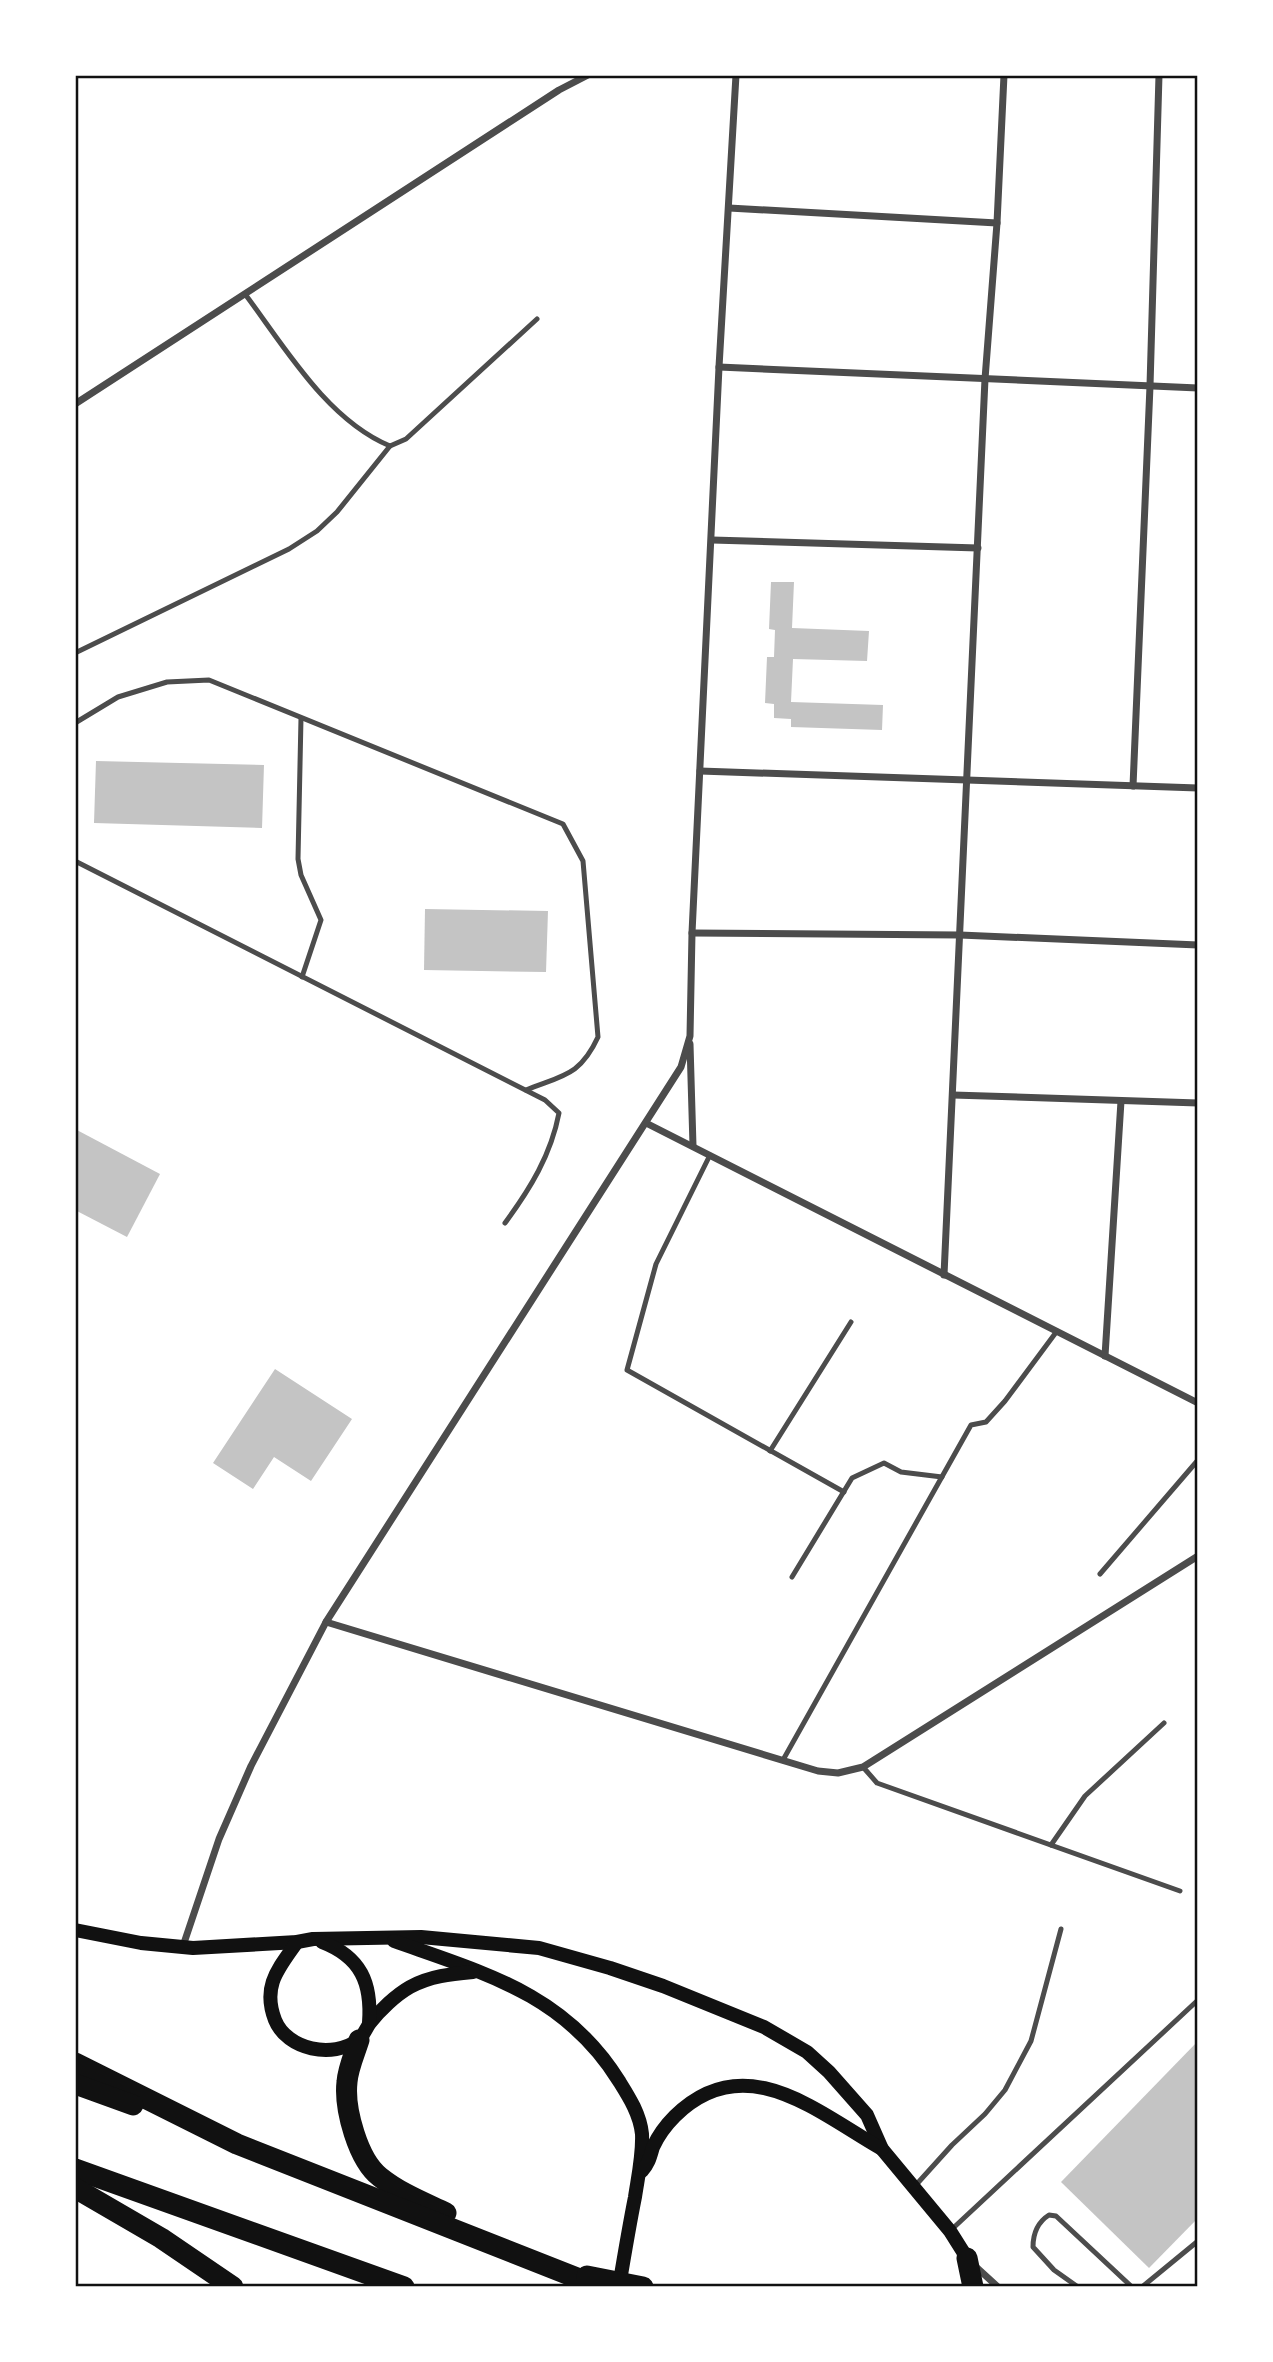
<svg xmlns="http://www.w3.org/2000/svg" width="1273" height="2362" viewBox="0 0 1273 2362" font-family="'Public Sans',sans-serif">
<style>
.building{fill:#c4c4c4}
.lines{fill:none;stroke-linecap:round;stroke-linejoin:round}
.service{stroke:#4c4c4c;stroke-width:5}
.minor{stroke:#4c4c4c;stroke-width:7}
.secondary{stroke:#111;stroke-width:14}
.motorway{stroke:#111;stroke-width:21}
.neatline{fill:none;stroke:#111;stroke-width:2.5}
</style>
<rect width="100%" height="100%" fill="#fff"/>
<g class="building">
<path d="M 771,582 L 794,582 L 792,628 L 869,631 L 867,661 L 793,659 L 791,702 L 883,705 L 882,730 L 791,727 L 791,719 L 774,718 L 774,704 L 765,703 L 767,657 L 774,657 L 775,630 L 769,629 Z"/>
<path d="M 96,761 L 264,765 L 262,828 L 94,823 Z"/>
<path d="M 425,909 L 548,911 L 546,972 L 424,970 Z"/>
<path d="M 75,1129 L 160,1174 L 127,1237 L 75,1210 Z"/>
<path d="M 275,1369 L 352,1419 L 311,1481 L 274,1457 L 253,1489 L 213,1463 Z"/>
<path d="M 1198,2041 L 1198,2218 L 1149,2268 L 1061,2182 Z"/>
</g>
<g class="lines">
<g class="service">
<path d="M 245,294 C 284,346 327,420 390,446 L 406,439 L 537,319"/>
<path d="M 75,653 L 289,549 L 317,531 L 337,512 L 390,446"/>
<path d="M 301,718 L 298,859 L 301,875 L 321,920 L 302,977"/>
<path d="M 75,723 L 118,697 L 167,682 L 209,680 L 563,824 L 583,861 L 598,1037 C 580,1076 563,1075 526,1090"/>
<path d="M 75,861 L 545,1100 L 559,1113 C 551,1155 530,1189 505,1223"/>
<path d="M 710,1155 L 656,1264 L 627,1370 L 844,1492"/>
<path d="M 770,1451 L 851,1322"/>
<path d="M 1100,1574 L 1198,1460"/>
<path d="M 792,1577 L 852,1478 L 884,1463 L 901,1472 L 942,1477"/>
<path d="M 783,1760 L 971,1425 L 986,1422 L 1005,1401 L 1057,1331"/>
<path d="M 863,1767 L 877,1783 L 1180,1891"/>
<path d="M 1051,1845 L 1085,1796 L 1164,1723"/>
<path d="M 915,2186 L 952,2145 L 985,2114 L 1005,2090 L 1031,2041 L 1061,1929"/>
<path d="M 950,2231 L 1198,2000"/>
<path d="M 1078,2287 L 1054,2270 L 1033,2247 C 1033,2234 1038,2222 1049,2215 L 1056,2216 L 1132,2287"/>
<path d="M 1142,2287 L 1198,2241"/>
</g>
<g class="minor">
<path d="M 729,208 L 997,223"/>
<path d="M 719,367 L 1198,388"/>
<path d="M 75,404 L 559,90 L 588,75"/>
<path d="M 712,540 L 978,548"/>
<path d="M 700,771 L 1198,788"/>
<path d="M 1133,786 L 1150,386 L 1159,75"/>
<path d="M 692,933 L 960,935 L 1198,945"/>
<path d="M 690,1044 L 693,1146"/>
<path d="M 953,1095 L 1198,1103"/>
<path d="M 646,1123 L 1198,1403"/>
<path d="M 944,1275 L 985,379 L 997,223 L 1004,75"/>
<path d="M 1105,1356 L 1121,1101"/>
<path d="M 326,1622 L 818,1771 L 838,1773 L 863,1767 L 1198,1556"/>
<path d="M 183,1946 L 219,1839 L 251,1766 L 326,1622 L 681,1067 L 690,1036 L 692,933 L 719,367 L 736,75"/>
<path d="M 975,2266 L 998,2287"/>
</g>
<g class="secondary">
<path d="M 75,1930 L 141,1943 L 193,1948 L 297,1942 L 313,1939 L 421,1937 L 539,1948 L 610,1968 L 663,1986 L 764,2027 L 807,2052 L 829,2072 L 867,2115 L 882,2149 L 950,2231 L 967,2258"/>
<path d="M 394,1941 C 484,1973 565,1994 619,2081 C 629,2097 640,2114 642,2134 C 643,2155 638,2177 635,2197 C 629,2227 624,2257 619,2287"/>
<path d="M 297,1942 C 278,1969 262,1986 275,2020 C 287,2050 333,2059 358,2040 C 363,2037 366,2028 370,2023 C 380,2010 396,1995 410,1987 C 430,1976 451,1974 473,1972"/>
<path d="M 322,1942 C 361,1957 372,1983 369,2023"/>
<path d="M 642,2171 C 649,2163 650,2157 653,2147 C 658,2136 666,2125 675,2116 C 745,2047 817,2112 882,2149"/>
</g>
<g class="motorway">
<path d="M 359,2040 C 355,2053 348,2068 347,2082 C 344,2109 358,2160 380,2177 C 400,2193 423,2202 446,2213"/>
<path d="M 75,2063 L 237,2144 L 600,2287"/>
<path d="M 75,2084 L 133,2105"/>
<path d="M 75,2169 L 404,2287"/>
<path d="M 75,2188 L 161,2238 L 233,2287"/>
<path d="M 967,2258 L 973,2287"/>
<path d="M 587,2276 L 643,2287"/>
</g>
</g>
<rect width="1273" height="2362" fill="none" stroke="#ffffff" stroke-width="154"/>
<rect x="77" y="77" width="1119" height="2208" class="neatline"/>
</svg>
